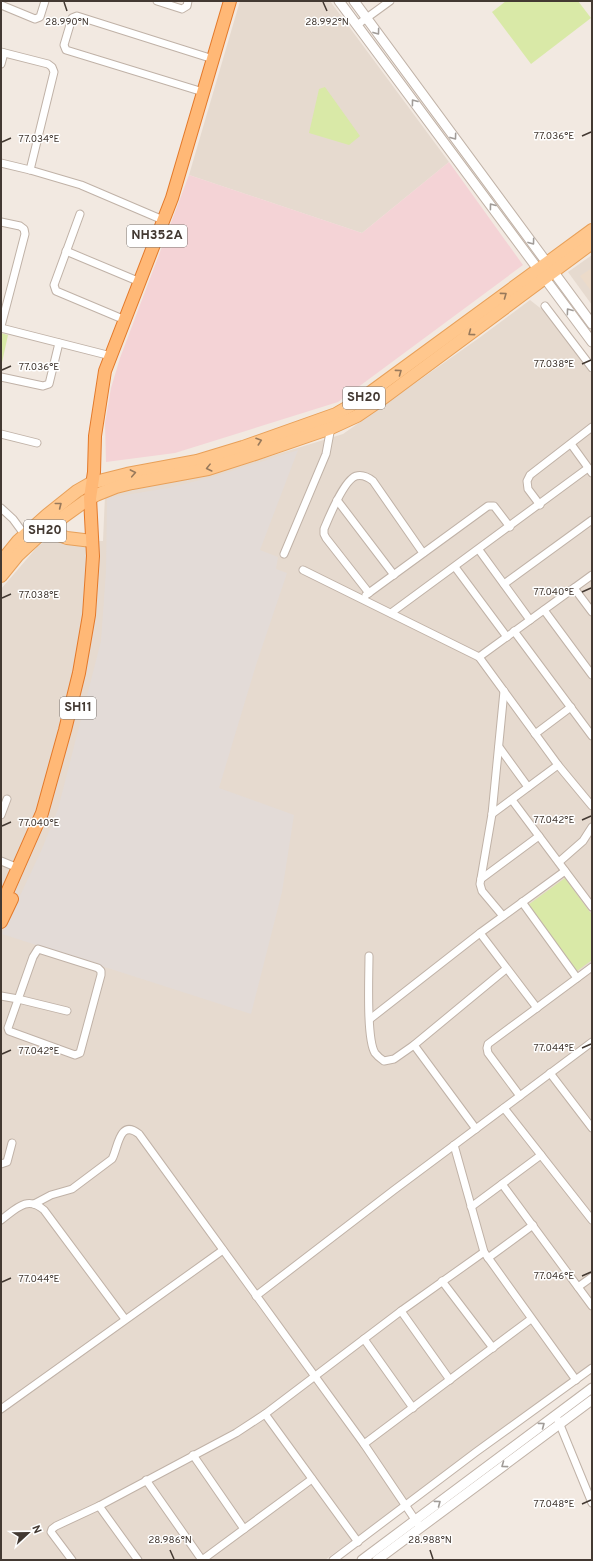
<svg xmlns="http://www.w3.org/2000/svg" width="593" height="1561" viewBox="0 0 593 1561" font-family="Overpass,sans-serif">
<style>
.residential{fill:#e6dacf}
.industrial{fill:#e3dbd7}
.education{fill:#ecdbca}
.medical{fill:#f4d3d6}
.green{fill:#d9e9a7}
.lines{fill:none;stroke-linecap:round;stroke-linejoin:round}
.minor-casing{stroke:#c0b2a7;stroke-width:9}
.tertiary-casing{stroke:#c0b2a7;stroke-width:11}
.primary-casing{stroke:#e8a059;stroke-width:14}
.trunk-casing{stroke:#e3792a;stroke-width:14}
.minor{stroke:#fff;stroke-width:7}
.tertiary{stroke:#fff;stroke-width:9}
.primary{stroke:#ffc78d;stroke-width:12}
.trunk{stroke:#ffb876;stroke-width:12}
.oneway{stroke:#a19c98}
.oneway2{stroke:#98795b}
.ticks{fill:none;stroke:#433932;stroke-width:1.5}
.labels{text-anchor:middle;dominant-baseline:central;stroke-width:3;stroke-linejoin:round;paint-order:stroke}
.shield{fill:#fff;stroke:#7b7470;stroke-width:1}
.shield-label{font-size:13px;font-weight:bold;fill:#433932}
.ticks-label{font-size:10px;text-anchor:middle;fill:#433932;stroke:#fff;stroke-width:3;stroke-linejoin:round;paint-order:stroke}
</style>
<rect width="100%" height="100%" fill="#f2e9e1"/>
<g class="residential">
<path d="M 240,1 L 330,1 L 449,162 L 362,233 L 189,175 Z"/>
<path d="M 592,255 L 592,305 L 568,272 Z"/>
<path d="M 530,300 L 544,311 L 592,375 L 592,1363 L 325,1560 L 1,1560 L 1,589 L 38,546 L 47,540 L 103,541 L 105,495 L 212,474 L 343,434 L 479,338 Z"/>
</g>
<path class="industrial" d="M 298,450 L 260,550 L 278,557 L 276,569 L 287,573 L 256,665 L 219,788 L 294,815 L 282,892 L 251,1014 L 2,934 L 42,849 L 58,809 L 101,641 L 106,571 L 107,498 L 168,488 L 213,477 Z"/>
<path class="education" d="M 592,268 L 592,292 L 580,276 Z"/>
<path class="medical" d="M 449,162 L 523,265 L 338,402 L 175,453 L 106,462 L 105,423 L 111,388 L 120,358 L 189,175 L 362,233 Z"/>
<g class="green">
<path d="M 506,1 L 578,1 L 591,18 L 531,64 L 492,12 Z"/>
<path d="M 325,87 L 360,136 L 349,145 L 309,133 L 319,89 Z"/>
<path d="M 1,333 L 8,335 L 1,367 Z"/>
<path d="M 565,878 L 592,915 L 592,960 L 577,971 L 528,905 Z"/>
</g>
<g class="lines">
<defs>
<g id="minor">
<path d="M 157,1 L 182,9 L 187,6 L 188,1"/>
<path d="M 1,5 L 35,19 L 40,17 L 45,1"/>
<path d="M 357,25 L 390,1"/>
<path d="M 1,52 L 48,64 L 52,67 L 54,72 L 30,170"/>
<path d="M 1,64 L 4,53"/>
<path d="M 203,92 L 66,50 L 64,45 L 72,18 L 77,16 L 213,59"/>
<path d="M 1,163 L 30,170 L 81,185 L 163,220"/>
<path d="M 80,214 L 54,285 L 56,291 L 125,320"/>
<path d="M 1,222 L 20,226 L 24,229 L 25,234 L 1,326"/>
<path d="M 66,251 L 140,282"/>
<path d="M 545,306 L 592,368"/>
<path d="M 1,328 L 111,356"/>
<path d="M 1,377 L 43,386 L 49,384 L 59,343"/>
<path d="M 1,434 L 37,443"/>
<path d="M 571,444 L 592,473"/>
<path d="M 337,500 L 394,575"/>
<path d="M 540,505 L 528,489 L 527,481 L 530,475 L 592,427"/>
<path d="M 1,508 L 13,519 L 27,538"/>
<path d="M 479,550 L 530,620"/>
<path d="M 284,554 L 326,454 L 331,427"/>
<path d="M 455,567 L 507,637"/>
<path d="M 303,570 L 479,657 L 558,765 L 592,806"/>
<path d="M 504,584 L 592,520"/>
<path d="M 574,588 L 592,612"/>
<path d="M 369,593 L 326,538 L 324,534 L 324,529 C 329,517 344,480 356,476 C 363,474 368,477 373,481 L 423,553"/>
<path d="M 366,595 L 488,506 L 494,506 L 510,527"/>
<path d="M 544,610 L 592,675"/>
<path d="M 391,613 L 588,468"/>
<path d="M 514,631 L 592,736"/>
<path d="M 479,657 L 592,575"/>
<path d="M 535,734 L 571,707"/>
<path d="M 499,747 L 528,787"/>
<path d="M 512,800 L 592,907"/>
<path d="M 492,814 L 558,765"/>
<path d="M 1,815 L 7,799"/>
<path d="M 1,861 L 18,868"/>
<path d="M 559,862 L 583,841 L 592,827"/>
<path d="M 481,879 L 539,836"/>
<path d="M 522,902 L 577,978"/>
<path d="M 503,916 L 482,891 L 480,884 L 492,814 L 504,691"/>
<path d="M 480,933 L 537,1008"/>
<path d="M 38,949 L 98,968 L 101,971 L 101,975 L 80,1053 L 75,1055 L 9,1031 L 8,1028 L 33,957 Z"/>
<path d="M 369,956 C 369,976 366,1039 375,1053 C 378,1057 381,1059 384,1061 L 394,1059 L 414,1045 L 506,969"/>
<path d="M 1,996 L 18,999 L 67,1011"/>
<path d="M 370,1019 L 480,933 L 565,871"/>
<path d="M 414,1045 L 476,1129"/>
<path d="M 550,1073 L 592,1128"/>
<path d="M 520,1096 L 488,1053 L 487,1048 L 488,1044 L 592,967"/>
<path d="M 504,1108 L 592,1220"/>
<path d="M 454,1145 L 484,1252 L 576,1380"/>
<path d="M 1,1164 L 7,1162 L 12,1143"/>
<path d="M 502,1184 L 592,1306"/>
<path d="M 34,1204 L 51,1195 L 72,1189 L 112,1159 C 118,1149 119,1118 139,1134 L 364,1444 L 420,1527"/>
<path d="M 471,1207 L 541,1155"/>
<path d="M 1,1220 C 16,1209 27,1195 44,1210 L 125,1319"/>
<path d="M 488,1258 L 533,1225"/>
<path d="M 442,1281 L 493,1348"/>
<path d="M 578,1287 L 592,1277"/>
<path d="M 256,1296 L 394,1190 L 592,1042"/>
<path d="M 401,1311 L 450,1380"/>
<path d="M 364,1339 L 413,1408"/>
<path d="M 1,1409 L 223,1250"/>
<path d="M 265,1414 L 358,1542"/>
<path d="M 558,1420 L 592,1503"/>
<path d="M 364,1444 L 531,1319"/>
<path d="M 193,1455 L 244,1529"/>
<path d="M 146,1480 L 202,1560"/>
<path d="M 99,1506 L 138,1560"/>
<path d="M 72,1560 L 51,1532 L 52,1529 L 56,1526 L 99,1506 L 236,1433 L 265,1414 L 401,1311 L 484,1252"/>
<path d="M 202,1560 L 312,1479"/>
<path d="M 333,1560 L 476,1452 L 592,1368"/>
</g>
<g id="tertiary">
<path d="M 339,1 L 592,342"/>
<path d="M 354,1 L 592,324"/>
<path d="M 362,1560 L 592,1388"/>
<path d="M 377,1560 L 592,1400"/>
</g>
<g id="primary">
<path d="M 45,530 L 67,538 L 92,541"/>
<path d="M 1,562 L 18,541 L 47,515 L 77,491 L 91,483 L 127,474 L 197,461 L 243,447 L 336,414 L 360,400 L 592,230"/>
<path d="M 1,576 L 18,555 L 45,530 L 84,502 L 96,495 L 116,487 L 132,483 L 208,469 L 255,454 L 331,428 L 357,416 L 382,399 L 592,243"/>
</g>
<g id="trunk">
<path d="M 1,906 L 42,813 L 65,730 L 79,673 L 89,615 L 93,556 L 90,498 L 94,472 L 95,436 L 105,371 L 172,198 L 230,1"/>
<path d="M 1,922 L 12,899"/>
</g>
</defs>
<use href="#minor" class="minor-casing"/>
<use href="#tertiary" class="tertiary-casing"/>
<use href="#primary" class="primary-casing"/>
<use href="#trunk" class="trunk-casing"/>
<use href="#minor" class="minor"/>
<use href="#tertiary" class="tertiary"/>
<use href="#primary" class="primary"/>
<use href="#trunk" class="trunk"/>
</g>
<defs><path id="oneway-chevron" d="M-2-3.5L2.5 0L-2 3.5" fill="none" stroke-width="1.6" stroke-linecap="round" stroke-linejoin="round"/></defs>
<g class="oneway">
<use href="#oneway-chevron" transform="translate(377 32) rotate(54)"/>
<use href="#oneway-chevron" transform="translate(414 102) rotate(-127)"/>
<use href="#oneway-chevron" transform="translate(454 137) rotate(54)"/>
<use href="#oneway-chevron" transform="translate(492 206) rotate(-127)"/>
<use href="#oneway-chevron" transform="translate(532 242) rotate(54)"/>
<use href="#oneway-chevron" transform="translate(569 311) rotate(-126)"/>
<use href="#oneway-chevron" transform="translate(542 1425) rotate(-37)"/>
<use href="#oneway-chevron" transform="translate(504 1465) rotate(144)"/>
<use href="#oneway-chevron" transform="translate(438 1503) rotate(-37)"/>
</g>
<g class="oneway2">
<use href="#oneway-chevron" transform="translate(504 295) rotate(-36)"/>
<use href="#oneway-chevron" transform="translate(471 333) rotate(143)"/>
<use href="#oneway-chevron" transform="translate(399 372) rotate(-36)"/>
<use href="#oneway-chevron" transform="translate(259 441) rotate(-19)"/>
<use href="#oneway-chevron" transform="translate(209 468) rotate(166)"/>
<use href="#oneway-chevron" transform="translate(133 473) rotate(-11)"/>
<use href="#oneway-chevron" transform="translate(59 505) rotate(-38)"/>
</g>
<path class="ticks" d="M 64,2 L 67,11M 323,2 L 327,11M 582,136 L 591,132M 2,142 L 11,138M 582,364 L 591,360M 2,370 L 11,366M 582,592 L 591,588M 2,598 L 11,594M 582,820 L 591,816M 2,826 L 11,822M 582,1048 L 591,1044M 2,1054 L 11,1050M 582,1276 L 591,1272M 2,1282 L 11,1278M 582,1504 L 591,1500M 170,1550 L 174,1559M 430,1550 L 433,1559"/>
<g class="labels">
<g class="shield">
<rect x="127" y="225" width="60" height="22" rx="3"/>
<rect x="343" y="387" width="42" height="22" rx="3"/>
<rect x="24" y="520" width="42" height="22" rx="3"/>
<rect x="60" y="697" width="36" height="22" rx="3"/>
</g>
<g class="shield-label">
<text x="157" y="236">NH352A</text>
<text x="364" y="398">SH20</text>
<text x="45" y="531">SH20</text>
<text x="78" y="708">SH11</text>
</g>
</g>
<g class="ticks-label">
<text x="327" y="25">28.992°N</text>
<text x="67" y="25">28.990°N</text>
<text x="554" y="139">77.036°E</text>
<text x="39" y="142">77.034°E</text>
<text x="554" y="367">77.038°E</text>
<text x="39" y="370">77.036°E</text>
<text x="554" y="595">77.040°E</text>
<text x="39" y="598">77.038°E</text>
<text x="554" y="823">77.042°E</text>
<text x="39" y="826">77.040°E</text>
<text x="554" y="1051">77.044°E</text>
<text x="39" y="1054">77.042°E</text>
<text x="554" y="1279">77.046°E</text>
<text x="39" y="1282">77.044°E</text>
<text x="554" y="1507">77.048°E</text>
<text x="170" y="1543">28.986°N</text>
<text x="430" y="1543">28.988°N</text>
</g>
<rect width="593" height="1561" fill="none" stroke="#433932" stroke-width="4"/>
<g transform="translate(28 1533) rotate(68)" stroke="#ffffff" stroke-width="3" paint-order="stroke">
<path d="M0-3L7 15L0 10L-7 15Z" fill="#433932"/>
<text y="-6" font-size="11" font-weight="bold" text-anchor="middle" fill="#433932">N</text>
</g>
</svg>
